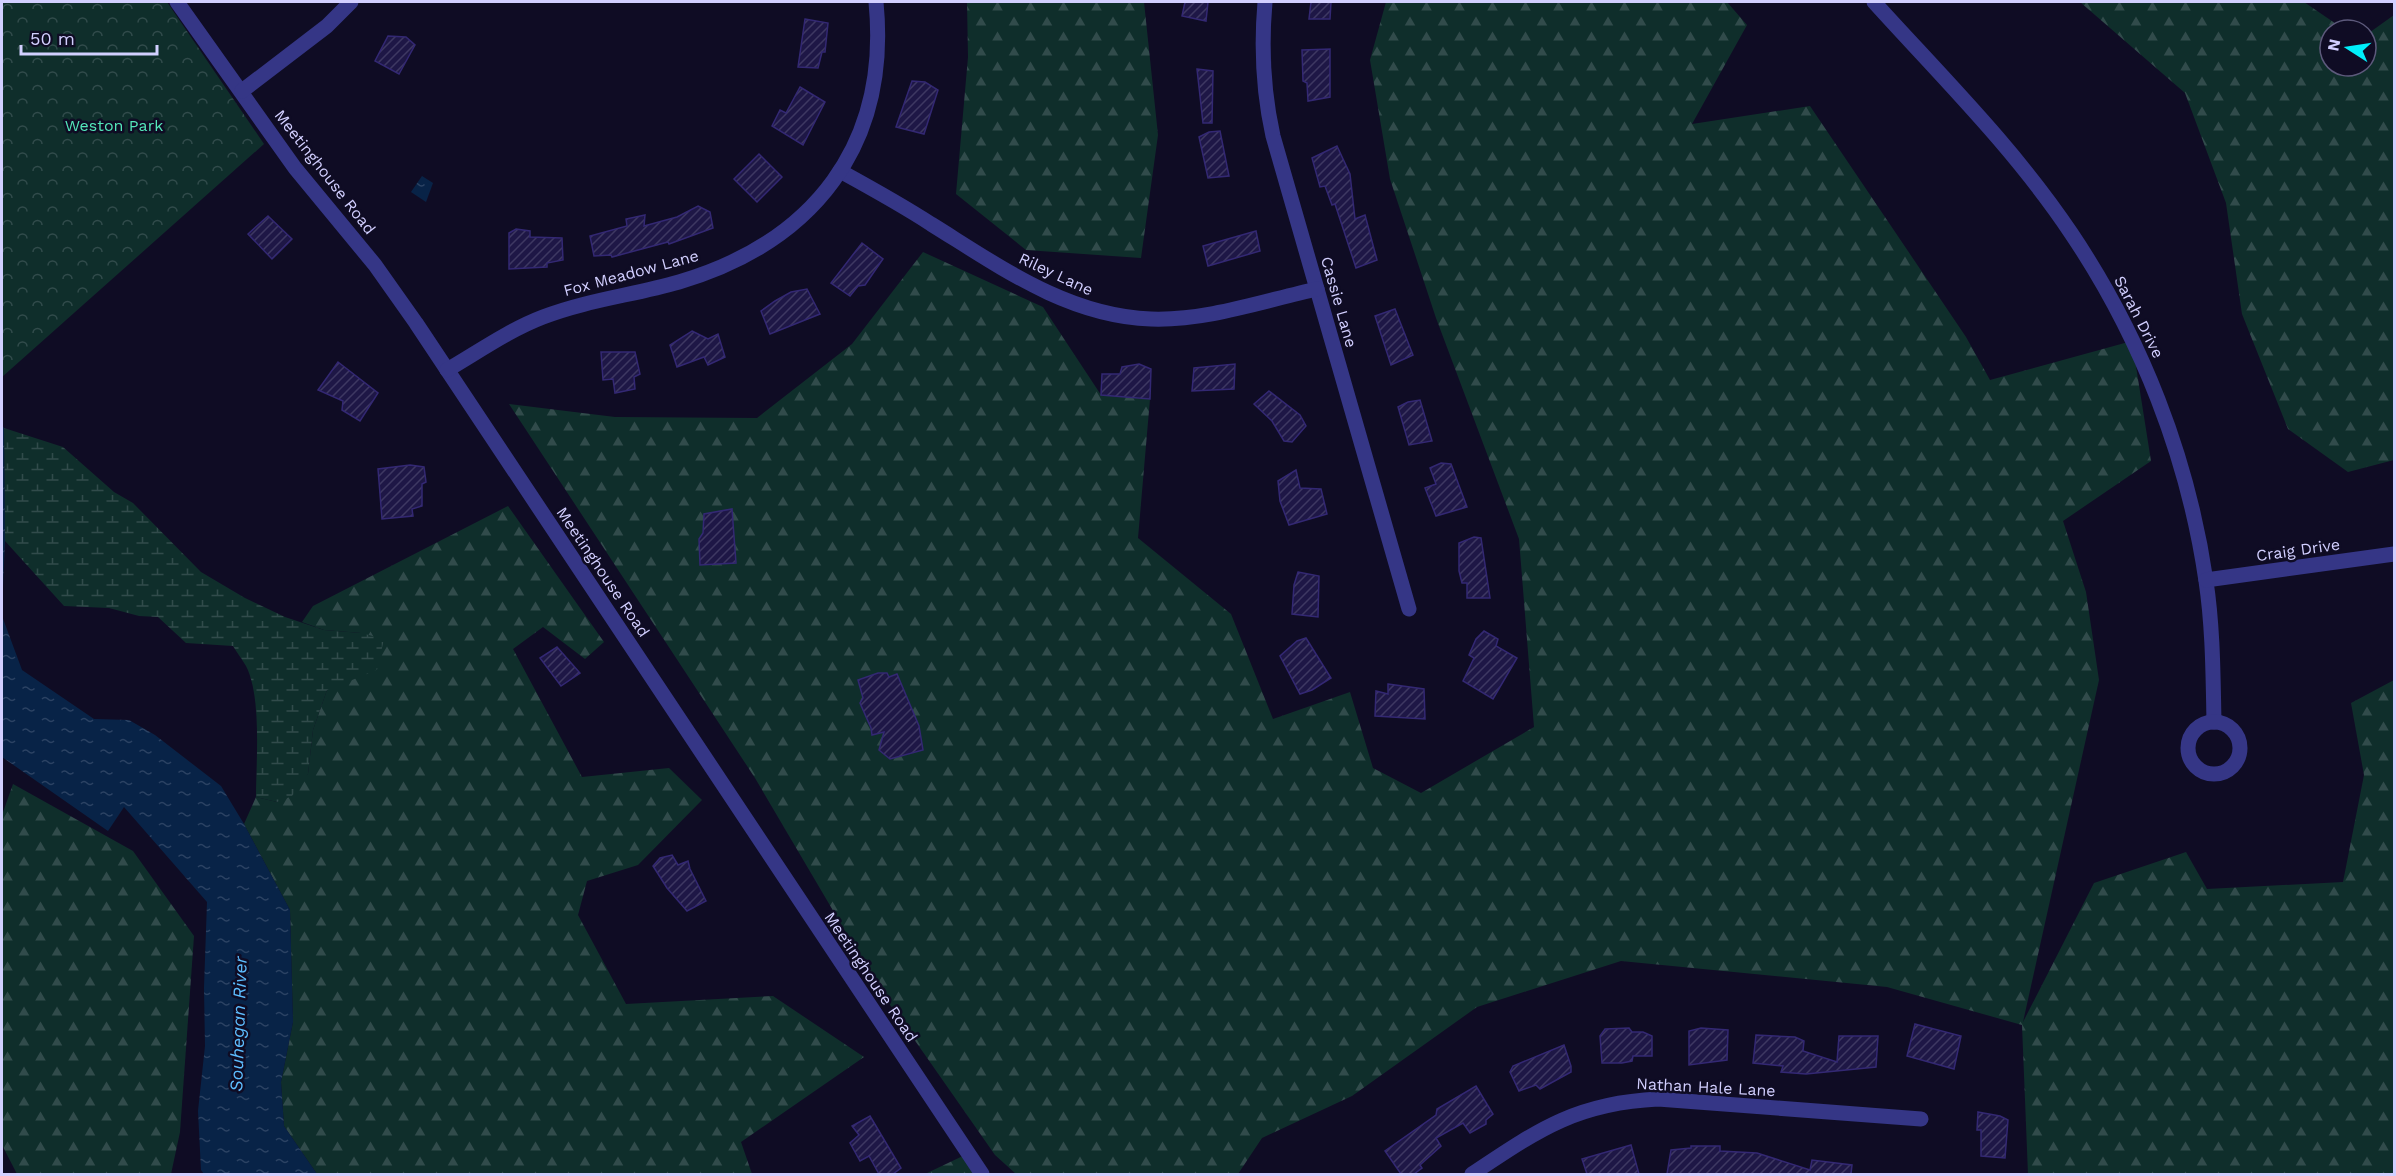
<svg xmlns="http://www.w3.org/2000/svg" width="2396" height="1176" viewBox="0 0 2396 1176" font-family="'Work Sans',sans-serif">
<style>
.forest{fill:url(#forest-firs)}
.wetland{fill:url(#wetland-marsh)}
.park{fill:url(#park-crowns)}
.water{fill:url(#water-ripples)}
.building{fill:url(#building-hatch);stroke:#332873;stroke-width:1.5}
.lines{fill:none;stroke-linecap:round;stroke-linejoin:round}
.street{stroke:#353686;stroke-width:15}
.labels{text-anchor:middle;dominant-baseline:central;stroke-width:5;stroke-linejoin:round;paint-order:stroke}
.park-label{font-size:16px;fill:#54e7ba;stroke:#0f0c24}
.street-label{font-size:16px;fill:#d2cfff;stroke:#0f0c24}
.water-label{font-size:18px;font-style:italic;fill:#5dbdff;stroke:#0f0c24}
</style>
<defs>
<pattern id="forest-firs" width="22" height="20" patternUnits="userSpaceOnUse" patternTransform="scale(1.5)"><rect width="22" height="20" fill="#0f2e2b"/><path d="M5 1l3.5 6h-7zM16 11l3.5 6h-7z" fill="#314b4b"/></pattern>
<pattern id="wetland-marsh" width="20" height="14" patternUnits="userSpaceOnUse" patternTransform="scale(1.5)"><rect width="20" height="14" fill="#0f2e2b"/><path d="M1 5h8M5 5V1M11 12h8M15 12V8" fill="none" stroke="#314b4b"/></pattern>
<pattern id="park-crowns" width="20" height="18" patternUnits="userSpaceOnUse" patternTransform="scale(1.5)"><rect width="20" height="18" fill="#0f2e2b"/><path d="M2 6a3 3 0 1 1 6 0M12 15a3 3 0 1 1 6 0" fill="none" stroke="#314b4b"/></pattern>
<pattern id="water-ripples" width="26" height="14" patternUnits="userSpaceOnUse" patternTransform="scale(1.5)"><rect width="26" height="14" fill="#082347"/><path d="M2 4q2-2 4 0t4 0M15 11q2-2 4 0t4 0" fill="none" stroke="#2b4263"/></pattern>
<pattern id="building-hatch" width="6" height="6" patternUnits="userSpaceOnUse" patternTransform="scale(1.5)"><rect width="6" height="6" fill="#1e1746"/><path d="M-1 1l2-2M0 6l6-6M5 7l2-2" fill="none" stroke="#3e3862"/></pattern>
</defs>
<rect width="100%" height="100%" fill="#0f0c24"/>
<g class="forest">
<path d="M 967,2 L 1144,2 L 1158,135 L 1141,258 L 1026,250 L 956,194 L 968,57 Z"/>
<path d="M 1386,2 L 1727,2 L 1747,25 L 1692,124 L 1810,106 L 1966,337 L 1990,380 L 2132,341 L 2151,461 L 2063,521 L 2086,592 L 2099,680 L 2023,1022 L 2094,883 L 2186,852 L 2207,889 L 2343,882 L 2364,775 L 2351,703 L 2394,680 L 2394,1174 L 2028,1174 L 2022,1025 L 1887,987 L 1621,961 L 1477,1007 L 1352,1096 L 1262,1138 L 1238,1174 L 1016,1174 L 995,1155 L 881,992 L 755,778 L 509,404 L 615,417 L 757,418 L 852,344 L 923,252 L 1043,307 L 1101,395 L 1150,399 L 1138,538 L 1231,614 L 1273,719 L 1350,692 L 1373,768 L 1421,793 L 1534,727 L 1519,539 L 1436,318 L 1390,179 L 1370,60 Z"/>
<path d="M 2080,2 L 2304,2 L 2345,30 L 2330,30 L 2330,66 L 2366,66 L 2366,35 L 2394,15 L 2394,460 L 2348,472 L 2288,429 L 2242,314 L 2226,203 L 2185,93 Z"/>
<path d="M 508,506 L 604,642 L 585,659 L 543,627 L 513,649 L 582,777 L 669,768 L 702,800 L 638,865 L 587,881 L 578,915 L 626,1004 L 773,996 L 864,1057 L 741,1142 L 752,1174 L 317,1174 L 284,1126 L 281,1082 L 293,1022 L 290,910 L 244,824 L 256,797 L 277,802 L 308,774 L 313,730 L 327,690 L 361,633 L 324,630 L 302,622 L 313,606 Z"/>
<path d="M 13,784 L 133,851 L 194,936 L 180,1132 L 171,1174 L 17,1174 L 2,1145 L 2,815 Z"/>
<path d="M 967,1154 L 983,1174 L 925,1174 Z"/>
</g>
<path class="wetland" d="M 4,428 L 63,447 L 114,492 L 133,503 L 201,572 L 245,598 L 285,617 L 324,630 L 361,633 L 384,639 L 377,670 L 327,690 L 313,730 L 308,774 L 292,796 L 277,802 L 256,797 C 256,762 262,697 246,666 C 242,659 237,653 233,646 L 186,643 L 158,617 L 139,616 L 109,608 L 64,606 L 5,541 Z"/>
<path class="park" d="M 2,2 L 167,2 L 264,144 L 2,377 Z"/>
<g class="water">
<path d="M 422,176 L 433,183 L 426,202 L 411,192 Z"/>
<path d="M 2,425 L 4,428 L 5,541 L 2,610 Z"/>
<path d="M 2,616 L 22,670 L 94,719 L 129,720 L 155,735 L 221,786 L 244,824 L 290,910 L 293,1022 L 281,1082 L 284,1126 L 317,1174 L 204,1174 L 201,1170 L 198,1111 L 205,1046 L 204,988 L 207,902 L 124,807 L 108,831 L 2,757 Z"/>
</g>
<g class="building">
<path d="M 1185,2 L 1208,2 L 1206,21 L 1182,16 Z"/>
<path d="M 1311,2 L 1331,2 L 1330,19 L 1309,19 Z"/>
<path d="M 805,19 L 828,23 L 825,52 L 822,52 L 818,68 L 798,67 Z"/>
<path d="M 388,36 L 406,37 L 415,45 L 399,74 L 375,61 Z"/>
<path d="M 1330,49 L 1330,97 L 1308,101 L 1307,83 L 1303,81 L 1302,50 Z"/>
<path d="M 1197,69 L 1213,71 L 1212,123 L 1203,123 Z"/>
<path d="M 912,81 L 925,82 L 938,90 L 924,134 L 896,127 Z"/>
<path d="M 800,87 L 825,102 L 803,145 L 772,126 L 780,110 L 786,113 Z"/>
<path d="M 1220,131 L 1229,176 L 1208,178 L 1199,137 L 1209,132 Z"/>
<path d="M 1337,146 L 1350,174 L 1355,219 L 1365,215 L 1377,260 L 1356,268 L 1335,204 L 1332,205 L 1325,186 L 1320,187 L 1312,158 Z"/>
<path d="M 759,154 L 782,177 L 757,202 L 734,179 Z"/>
<path d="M 698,206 L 710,212 L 713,228 L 669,244 L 668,242 L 612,257 L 611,255 L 594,256 L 590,236 L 627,226 L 626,219 L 645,215 L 644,226 L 677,217 Z"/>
<path d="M 268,216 L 292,239 L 272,259 L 248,234 Z"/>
<path d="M 516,229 L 530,231 L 530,237 L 562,238 L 563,260 L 547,263 L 547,267 L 509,269 L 509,233 Z"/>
<path d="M 1256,231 L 1260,251 L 1208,266 L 1203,246 Z"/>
<path d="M 862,243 L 883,259 L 865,285 L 858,286 L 850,296 L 831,283 Z"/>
<path d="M 807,289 L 820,314 L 770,334 L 761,311 L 775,301 L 791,292 Z"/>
<path d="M 1395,309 L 1413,355 L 1391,365 L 1375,316 Z"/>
<path d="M 692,331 L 708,339 L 718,334 L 725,357 L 708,365 L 704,357 L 677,367 L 670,345 Z"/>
<path d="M 601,352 L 635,352 L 640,374 L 634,377 L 635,389 L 615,393 L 613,379 L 603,380 Z"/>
<path d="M 338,362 L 378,393 L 360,421 L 342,410 L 343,401 L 318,390 Z"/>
<path d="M 1139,364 L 1151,369 L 1150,399 L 1101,395 L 1102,374 L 1120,374 L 1122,367 Z"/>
<path d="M 1235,364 L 1234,389 L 1192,391 L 1194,368 Z"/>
<path d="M 1269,391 L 1300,415 L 1306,426 L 1292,442 L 1284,441 L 1272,421 L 1254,404 Z"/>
<path d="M 1420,400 L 1432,441 L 1409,445 L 1398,407 L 1408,402 Z"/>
<path d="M 1441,463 L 1451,464 L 1467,507 L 1436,516 L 1425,488 L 1436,484 L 1430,468 Z"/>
<path d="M 410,465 L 424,467 L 426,482 L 422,484 L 422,506 L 412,509 L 413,516 L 382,519 L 378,469 Z"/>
<path d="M 1296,470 L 1300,488 L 1321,489 L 1327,514 L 1289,525 L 1280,501 L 1278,481 Z"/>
<path d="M 732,509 L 736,563 L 700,565 L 699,539 L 703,533 L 704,514 Z"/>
<path d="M 1474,537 L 1481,538 L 1490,598 L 1467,598 L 1467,583 L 1462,583 L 1459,571 L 1459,543 Z"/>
<path d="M 1298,572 L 1319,576 L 1318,617 L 1292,614 L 1294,585 Z"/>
<path d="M 1484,631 L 1498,639 L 1496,646 L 1517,658 L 1493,699 L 1463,681 L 1474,658 L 1469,655 L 1476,639 Z"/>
<path d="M 1306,638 L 1331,678 L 1312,690 L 1300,694 L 1280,656 L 1297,641 Z"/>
<path d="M 557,647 L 580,673 L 561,686 L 540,658 Z"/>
<path d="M 878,673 L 887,673 L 889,677 L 897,674 L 919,726 L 923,750 L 890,759 L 879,750 L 884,732 L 872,735 L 871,728 L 860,703 L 863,698 L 858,680 Z"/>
<path d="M 1388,684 L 1424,689 L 1425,719 L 1375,716 L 1376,691 L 1388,694 Z"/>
<path d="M 672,855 L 678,865 L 688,861 L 690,869 L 706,901 L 687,911 L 667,888 L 653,866 L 660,858 Z"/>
<path d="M 1915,1024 L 1961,1036 L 1954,1069 L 1907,1056 Z"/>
<path d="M 1629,1028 L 1632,1032 L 1643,1032 L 1652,1036 L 1652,1056 L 1633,1056 L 1632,1061 L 1622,1063 L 1602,1063 L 1600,1036 L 1605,1029 Z"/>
<path d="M 1701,1028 L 1728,1030 L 1727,1060 L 1689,1065 L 1689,1031 Z"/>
<path d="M 1756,1035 L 1795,1037 L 1804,1041 L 1803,1051 L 1837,1062 L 1839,1036 L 1878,1036 L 1876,1067 L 1806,1074 L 1781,1072 L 1783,1066 L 1753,1063 Z"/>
<path d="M 1564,1045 L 1571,1066 L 1571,1072 L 1540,1089 L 1536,1085 L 1519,1091 L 1510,1072 L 1513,1066 Z"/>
<path d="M 1476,1086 L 1493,1114 L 1486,1120 L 1486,1124 L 1470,1133 L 1463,1123 L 1436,1138 L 1441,1146 L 1420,1165 L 1422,1168 L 1414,1174 L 1401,1174 L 1385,1151 L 1436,1115 L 1437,1109 Z"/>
<path d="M 1978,1112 L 2000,1116 L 2008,1120 L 2005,1158 L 1981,1156 L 1981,1130 L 1977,1130 Z"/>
<path d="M 870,1116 L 901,1168 L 893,1174 L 879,1174 L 869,1156 L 860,1161 L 850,1143 L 859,1135 L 852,1126 Z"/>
<path d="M 1631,1145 L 1639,1174 L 1587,1174 L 1582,1159 Z"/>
<path d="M 1691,1146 L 1720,1146 L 1720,1151 L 1757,1153 L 1810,1170 L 1812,1160 L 1852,1165 L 1851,1174 L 1667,1174 L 1671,1150 L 1691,1148 Z"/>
</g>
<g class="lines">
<g class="street">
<path d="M 177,2 L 295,168 L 375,265 L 416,323 L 982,1174"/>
<path d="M 1265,2 C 1261,48 1263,91 1273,136 L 1409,609"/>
<path d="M 1874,2 C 1941,76 2015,149 2071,233 C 2141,337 2188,457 2206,581 C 2213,628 2213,675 2214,722"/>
<path d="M 242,91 L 327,26 L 351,2"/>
<path d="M 840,171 C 871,188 902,205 931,224 C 999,266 1067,316 1151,319 C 1206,321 1263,301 1317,289"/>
<path d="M 447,370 C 478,352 509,330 543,317 C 587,300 634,295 679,282 C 814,242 890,145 876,2"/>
<path d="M 2206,580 L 2394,554"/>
<circle cx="2214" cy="748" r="26"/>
<path d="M 1472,1174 C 1538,1130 1576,1103 1658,1099 L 1921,1119"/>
</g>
</g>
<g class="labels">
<g class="park-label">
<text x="114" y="125">Weston Park</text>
</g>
<g class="street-label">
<text transform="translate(325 172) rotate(52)">Meetinghouse Road</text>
<text transform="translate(631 273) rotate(-15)">Fox Meadow Lane</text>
<text transform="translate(1056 274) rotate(25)">Riley Lane</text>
<text transform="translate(1339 302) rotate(74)">Cassie Lane</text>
<text transform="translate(2139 317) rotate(63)">Sarah Drive</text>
<text transform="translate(2298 550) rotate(-8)">Craig Drive</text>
<text transform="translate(603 572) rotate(56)">Meetinghouse Road</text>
<text transform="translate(871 977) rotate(56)">Meetinghouse Road</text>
<text transform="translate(1706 1087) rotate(3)">Nathan Hale Lane</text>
</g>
<g class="water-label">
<text transform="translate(238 1024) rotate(-88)">Souhegan River</text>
</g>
</g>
<rect width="2396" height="1176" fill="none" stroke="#d2cfff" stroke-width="6"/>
<g transform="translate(2348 48) rotate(282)"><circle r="28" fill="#0f0c24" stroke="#5d5a7c" stroke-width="1.5"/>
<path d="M0-4.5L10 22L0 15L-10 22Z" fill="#00effa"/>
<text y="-9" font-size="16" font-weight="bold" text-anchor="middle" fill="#d2cfff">N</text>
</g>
<path d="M21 45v9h136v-9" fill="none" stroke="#d2cfff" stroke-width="3"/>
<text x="30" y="45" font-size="18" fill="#d2cfff" stroke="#0f0c24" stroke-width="4.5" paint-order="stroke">50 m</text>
</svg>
